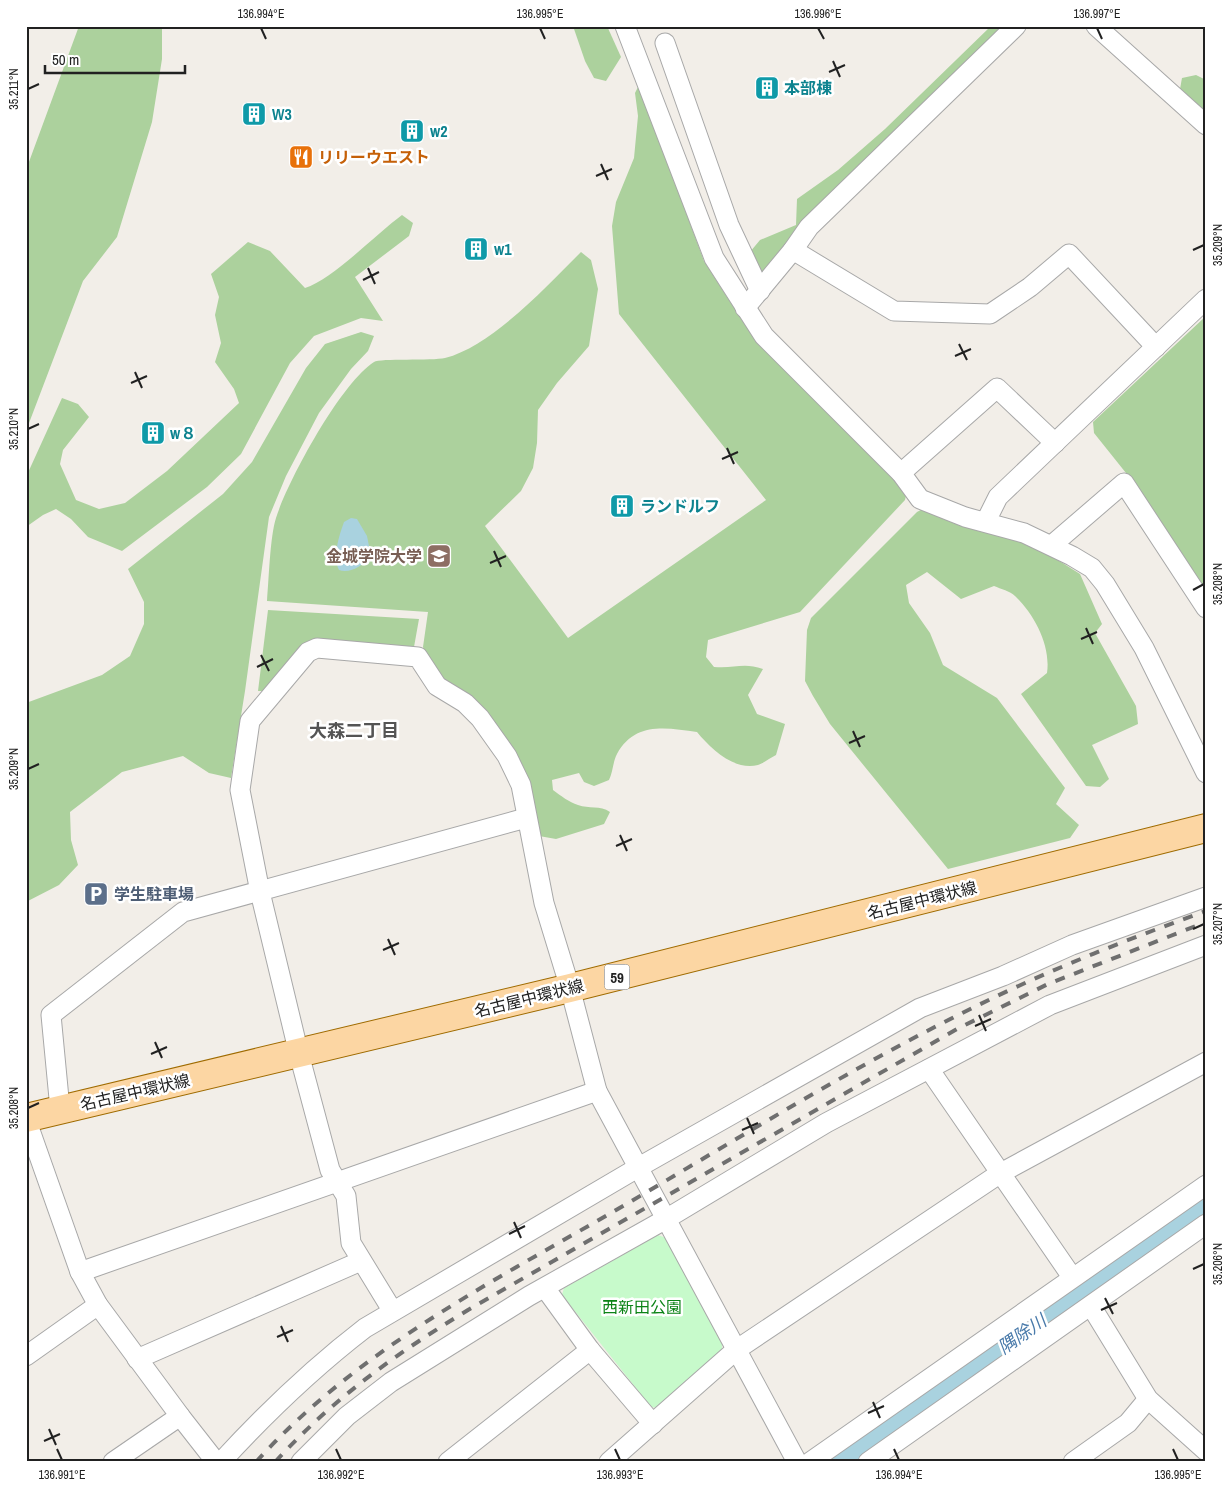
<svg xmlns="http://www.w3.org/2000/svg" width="1232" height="1488" viewBox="0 0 1232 1488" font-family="'Archivo Narrow','Noto Sans JP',sans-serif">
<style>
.forest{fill:#acd19d}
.park{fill:#c7facb}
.water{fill:#a9d2df}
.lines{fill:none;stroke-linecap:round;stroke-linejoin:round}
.river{stroke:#a9d2df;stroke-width:34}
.street-casing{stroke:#a8a8a8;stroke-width:21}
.primary-casing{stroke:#9f6b00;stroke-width:30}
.street{stroke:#fff;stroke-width:19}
.primary{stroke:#fcd6a3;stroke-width:28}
.rail{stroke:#6f6f6f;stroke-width:4;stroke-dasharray:10 10;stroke-linecap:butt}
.ticks{fill:none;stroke:#212121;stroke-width:2}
.labels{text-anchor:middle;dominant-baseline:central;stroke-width:5;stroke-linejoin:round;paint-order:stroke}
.shield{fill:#fff;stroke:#646464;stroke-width:1}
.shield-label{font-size:15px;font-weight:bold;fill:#212121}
.culture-label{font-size:16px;font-weight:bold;fill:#0d838f;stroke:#fff;text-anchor:start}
.food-label{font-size:16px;font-weight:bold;fill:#c56008;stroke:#fff;text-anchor:start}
.education-label{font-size:16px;font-weight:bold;fill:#785e54;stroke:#fff;text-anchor:end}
.service-label{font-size:16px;font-weight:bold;fill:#4e5e75;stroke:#fff;text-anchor:start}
.street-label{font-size:16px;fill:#212121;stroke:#fff}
.park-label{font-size:16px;fill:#0c8317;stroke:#fff}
.neighbourhood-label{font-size:18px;font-weight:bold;fill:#545454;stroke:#fff}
.water-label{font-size:18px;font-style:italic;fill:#497aaa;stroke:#fff}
.neatline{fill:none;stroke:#212121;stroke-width:2}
.ticks-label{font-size:12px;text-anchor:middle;fill:#212121}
</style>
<rect width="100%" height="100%" fill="#f2eee8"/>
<g class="forest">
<path d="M 79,26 L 162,26 L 162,59 L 152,122 L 117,237 L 83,281 L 26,431 L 26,170 Z"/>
<path d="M 573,26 L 607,26 L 621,57 L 606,81 L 594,78 L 585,61 Z"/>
<path d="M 991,26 L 1006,26 L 765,274 L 760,272 L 750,252 L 760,240 L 796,225 L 797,199 L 838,170 L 885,129 Z"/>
<path d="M 1196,75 L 1206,80 L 1206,113 L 1180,89 L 1182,78 Z"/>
<path d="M 639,85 L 704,261 L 729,300 L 757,338 L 908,487 L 905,500 L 800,612 L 708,640 L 706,657 L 714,667 C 734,669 743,662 763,669 L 748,695 L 757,714 L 785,724 L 776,755 C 770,758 764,763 758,765 C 734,771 711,749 697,732 C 667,728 635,721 617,754 C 613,761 613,772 609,780 L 594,786 L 584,782 L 579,773 L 552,780 L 553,790 C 561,796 569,802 578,805 C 589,809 600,805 610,812 L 604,824 L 556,839 L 539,836 L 528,789 L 432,671 L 423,647 L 428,612 L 267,601 C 269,578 270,537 276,518 C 288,480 341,383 374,362 C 380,358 432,361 445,358 C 492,346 547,286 581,252 L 591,260 L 598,289 L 589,346 L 557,383 L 538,410 L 537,443 L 533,468 L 521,491 L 485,526 L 568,638 L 766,500 L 619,314 L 612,226 L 616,202 L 634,158 L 638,116 L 635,93 Z"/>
<path d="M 402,215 L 413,223 L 409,236 L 355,277 L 383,321 L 361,318 L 314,336 L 290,363 L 241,454 L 207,487 L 122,551 L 88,537 L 71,519 L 56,509 L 43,515 L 26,527 L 26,477 L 62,398 L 78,404 L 89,417 L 63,450 L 60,464 L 76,500 L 99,509 L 125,503 L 167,471 L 239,403 L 234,389 L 215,362 L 221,343 L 215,315 L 219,297 L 211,274 L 248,242 L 270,251 L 305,288 C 332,280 376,234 402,215 Z"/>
<path d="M 1206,316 L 1206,596 L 1126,473 L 1094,433 L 1093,422 Z"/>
<path d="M 361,332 L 374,336 L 368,351 L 351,369 L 319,413 L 286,476 L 269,517 L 245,691 L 231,778 L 209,773 L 183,756 L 122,772 L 70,812 L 71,840 L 78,865 L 59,885 L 26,902 L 26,703 L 102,675 L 130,656 L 144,624 L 144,602 L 128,569 L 223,494 L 252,462 L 306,368 L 325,344 Z"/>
<path d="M 930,505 L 1026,540 L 1080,574 L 1102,624 L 1095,633 L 1136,706 L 1138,724 L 1092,745 L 1109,779 L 1100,787 L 1086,786 L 1021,694 L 1047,673 C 1051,646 1035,615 1015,596 C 1010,591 1001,589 994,586 L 961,599 L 927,572 L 906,585 L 909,603 L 930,633 L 943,665 L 997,698 L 1065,788 L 1056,804 L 1079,825 L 1070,838 L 948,869 L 830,724 L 813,696 L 805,681 L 807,630 L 811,618 L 917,512 Z"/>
<path d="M 268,610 L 419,619 L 414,647 L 318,641 L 265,691 L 258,691 Z"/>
</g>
<path class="park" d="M 658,1235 L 666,1238 L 722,1344 L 722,1352 L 658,1408 L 651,1407 L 562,1295 L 564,1288 Z"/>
<path class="water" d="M 351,518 L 357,519 L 367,536 L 371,556 C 364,565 350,574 339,570 C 332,557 339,536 344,522 Z"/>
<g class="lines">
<path class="river" d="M 838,1462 L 1206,1207"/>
<defs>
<g id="street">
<path d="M 625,26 L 714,258 L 764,336 L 901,473 L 920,499 L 965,517 L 1024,533 L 1072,556 L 1092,568 L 1105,584 L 1144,648 L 1206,773"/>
<path d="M 1096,26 L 1206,125"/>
<path d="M 665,43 L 729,225 L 760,291"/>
<path d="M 793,250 L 894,311 L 990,314 L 1030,287 L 1069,254 L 1156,347"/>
<path d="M 745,308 L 793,250 L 809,227 L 1016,26"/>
<path d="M 901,473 L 997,388 L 1055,443"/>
<path d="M 986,521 L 998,497 L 1206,299"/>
<path d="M 1052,545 L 1124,483 L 1206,608"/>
<path d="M 929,1069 L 1072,1277"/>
<path d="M 60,1109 L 51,1015 L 183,912 L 526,818"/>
<path d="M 26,1119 L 80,1272 L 98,1305 L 180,1416 L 113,1462"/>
<path d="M 80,1272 L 597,1091"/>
<path d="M 545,1288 L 590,1350 L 653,1424"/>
<path d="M 1091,1306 L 1148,1399 L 1206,1451"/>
<path d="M 392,1310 L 351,1243 L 346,1196 L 330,1170 L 299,1054 L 260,892 L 240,790 L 250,721 L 308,652 L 317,648 L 418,657 L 437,686 L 465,703 L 480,718 L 507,756 L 521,785 L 544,903 L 570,988 L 597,1091 L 797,1462"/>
<path d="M 26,1356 L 98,1305"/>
<path d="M 137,1359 L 361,1261"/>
<path d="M 180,1416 L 216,1462"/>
<path d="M 221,1462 C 266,1413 313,1368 365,1328 L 639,1167 L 920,1008 L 1003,976 L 1072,945 L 1206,897"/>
<path d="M 301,1462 L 347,1416 L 391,1382 L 529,1296 L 666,1219 L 826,1123 L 1050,1005 L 1206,945"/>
<path d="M 448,1462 L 590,1350"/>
<path d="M 609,1462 L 736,1350 L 999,1174 L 1206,1062"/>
<path d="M 810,1462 L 1206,1185"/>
<path d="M 868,1462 L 1206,1224"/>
<path d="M 1073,1462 L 1128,1423 L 1148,1399"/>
</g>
<path id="primary" d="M 26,1118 L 570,988 L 1206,828"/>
</defs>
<use href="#street" class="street-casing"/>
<use href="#primary" class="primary-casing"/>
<use href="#street" class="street"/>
<use href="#primary" class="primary"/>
<g class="rail">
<path d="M 256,1462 C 358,1349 494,1281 623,1206 C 746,1134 867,1058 995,997 C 1064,964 1134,937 1206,911"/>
<path d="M 275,1462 C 334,1398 394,1355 468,1310 L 957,1029 L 1048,984 L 1206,922"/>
</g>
</g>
<path class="ticks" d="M 261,28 L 266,39M 540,28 L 545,39M 818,28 L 824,39M 1097,28 L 1102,39M 833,61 L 840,77M 829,72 L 845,65M 28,89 L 39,84M 601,164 L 608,180M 596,176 L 612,169M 1193,250 L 1204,245M 368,268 L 375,284M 363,280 L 379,272M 959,344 L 967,360M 955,356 L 971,349M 135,372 L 142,388M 131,383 L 147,376M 28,429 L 39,424M 727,448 L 734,464M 722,459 L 738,452M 494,551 L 501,567M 490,563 L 506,556M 1193,590 L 1204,584M 1086,628 L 1093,644M 1081,639 L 1097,632M 261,655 L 269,671M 257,667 L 273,659M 853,731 L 860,747M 849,743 L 865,736M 28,769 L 39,764M 620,835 L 627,851M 616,846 L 632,839M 1193,929 L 1204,924M 388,939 L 395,955M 383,950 L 399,943M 979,1015 L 986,1031M 975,1026 L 991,1019M 155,1042 L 162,1058M 151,1054 L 167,1047M 28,1108 L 39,1103M 747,1118 L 754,1134M 742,1130 L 758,1123M 514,1222 L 521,1238M 509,1234 L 525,1226M 1193,1269 L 1204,1264M 1105,1298 L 1113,1314M 1101,1310 L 1117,1303M 281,1326 L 288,1342M 277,1337 L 293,1330M 873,1402 L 880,1418M 868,1413 L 884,1406M 49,1429 L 56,1445M 44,1441 L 60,1434M 57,1449 L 62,1460M 336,1449 L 341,1460M 615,1449 L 620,1460M 894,1449 L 899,1460M 1173,1449 L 1178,1460"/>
<defs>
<symbol id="building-square" viewBox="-11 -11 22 22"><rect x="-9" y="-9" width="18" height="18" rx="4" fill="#0f9aa8" stroke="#fff"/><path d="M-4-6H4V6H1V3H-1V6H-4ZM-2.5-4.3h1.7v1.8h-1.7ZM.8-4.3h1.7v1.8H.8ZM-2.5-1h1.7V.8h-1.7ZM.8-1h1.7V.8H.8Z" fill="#fff"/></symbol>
<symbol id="restaurant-square" viewBox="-11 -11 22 22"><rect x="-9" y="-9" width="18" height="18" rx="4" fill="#e8710a" stroke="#fff"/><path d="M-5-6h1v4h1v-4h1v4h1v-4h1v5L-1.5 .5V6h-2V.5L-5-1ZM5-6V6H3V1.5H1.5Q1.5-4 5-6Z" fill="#fff"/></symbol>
<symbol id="university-square" viewBox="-11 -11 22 22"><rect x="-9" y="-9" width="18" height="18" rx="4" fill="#8d6e63" stroke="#fff"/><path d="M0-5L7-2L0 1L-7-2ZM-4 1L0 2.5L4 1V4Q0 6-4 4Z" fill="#fff"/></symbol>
<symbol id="parking-square" viewBox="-11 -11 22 22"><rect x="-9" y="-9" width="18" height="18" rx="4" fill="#5c6f8a" stroke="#fff"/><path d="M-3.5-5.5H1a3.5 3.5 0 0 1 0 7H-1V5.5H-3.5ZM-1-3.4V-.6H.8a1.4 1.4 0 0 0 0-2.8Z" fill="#fff"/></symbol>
</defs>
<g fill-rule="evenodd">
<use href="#building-square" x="753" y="74" width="28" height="28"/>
<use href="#building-square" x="240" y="100" width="28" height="28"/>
<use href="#building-square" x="398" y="117" width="28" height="28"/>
<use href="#restaurant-square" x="287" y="143" width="28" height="28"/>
<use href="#building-square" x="462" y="235" width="28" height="28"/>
<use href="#building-square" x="139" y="419" width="28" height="28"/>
<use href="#building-square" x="608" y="492" width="28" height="28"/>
<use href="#university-square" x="425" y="542" width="28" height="28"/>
<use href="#parking-square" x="82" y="880" width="28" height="28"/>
</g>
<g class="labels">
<rect class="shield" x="604.5" y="964.5" width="25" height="25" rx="4"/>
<g class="shield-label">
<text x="617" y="977">59</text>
</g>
<g class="culture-label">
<text x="784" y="88">本部棟</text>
<text x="272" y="114">W3</text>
<text x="430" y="131">w2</text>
<text x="494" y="249">w1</text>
<text x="170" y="433">w８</text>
<text x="640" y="506">ランドルフ</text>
</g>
<g class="food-label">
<text x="318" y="157">リリーウエスト</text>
</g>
<g class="education-label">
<text x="422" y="556">金城学院大学</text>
</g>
<g class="service-label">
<text x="114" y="894">学生駐車場</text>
</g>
<g class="street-label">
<text transform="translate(922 900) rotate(-14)">名古屋中環状線</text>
<text transform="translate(529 998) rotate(-14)">名古屋中環状線</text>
<text transform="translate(135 1092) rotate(-13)">名古屋中環状線</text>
</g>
<g class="park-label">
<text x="642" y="1307">西新田公園</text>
</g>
<g class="neighbourhood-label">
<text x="354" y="730">大森二丁目</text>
</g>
<g class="water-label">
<text transform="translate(1022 1334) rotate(-35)">隅除川</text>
</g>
</g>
<rect width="1232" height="1488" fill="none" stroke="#ffffff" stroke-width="55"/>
<path d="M45 65v8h140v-8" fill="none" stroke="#212121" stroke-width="2.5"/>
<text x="52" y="65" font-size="15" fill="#212121" stroke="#ffffff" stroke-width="4" paint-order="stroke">50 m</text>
<rect x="28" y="28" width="1176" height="1432" class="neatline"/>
<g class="ticks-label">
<text x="261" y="18">136.994°E</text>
<text x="540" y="18">136.995°E</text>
<text x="818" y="18">136.996°E</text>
<text x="1097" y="18">136.997°E</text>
<text transform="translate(14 89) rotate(-90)" y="4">35.211°N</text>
<text transform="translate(1218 245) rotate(-90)" y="4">35.209°N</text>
<text transform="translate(14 429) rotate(-90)" y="4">35.210°N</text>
<text transform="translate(1218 584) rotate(-90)" y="4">35.208°N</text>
<text transform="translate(14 769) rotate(-90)" y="4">35.209°N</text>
<text transform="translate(1218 924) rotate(-90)" y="4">35.207°N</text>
<text transform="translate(14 1108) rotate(-90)" y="4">35.208°N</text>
<text transform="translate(1218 1264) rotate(-90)" y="4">35.206°N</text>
<text x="62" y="1479">136.991°E</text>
<text x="341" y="1479">136.992°E</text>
<text x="620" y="1479">136.993°E</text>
<text x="899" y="1479">136.994°E</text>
<text x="1178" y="1479">136.995°E</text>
</g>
</svg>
